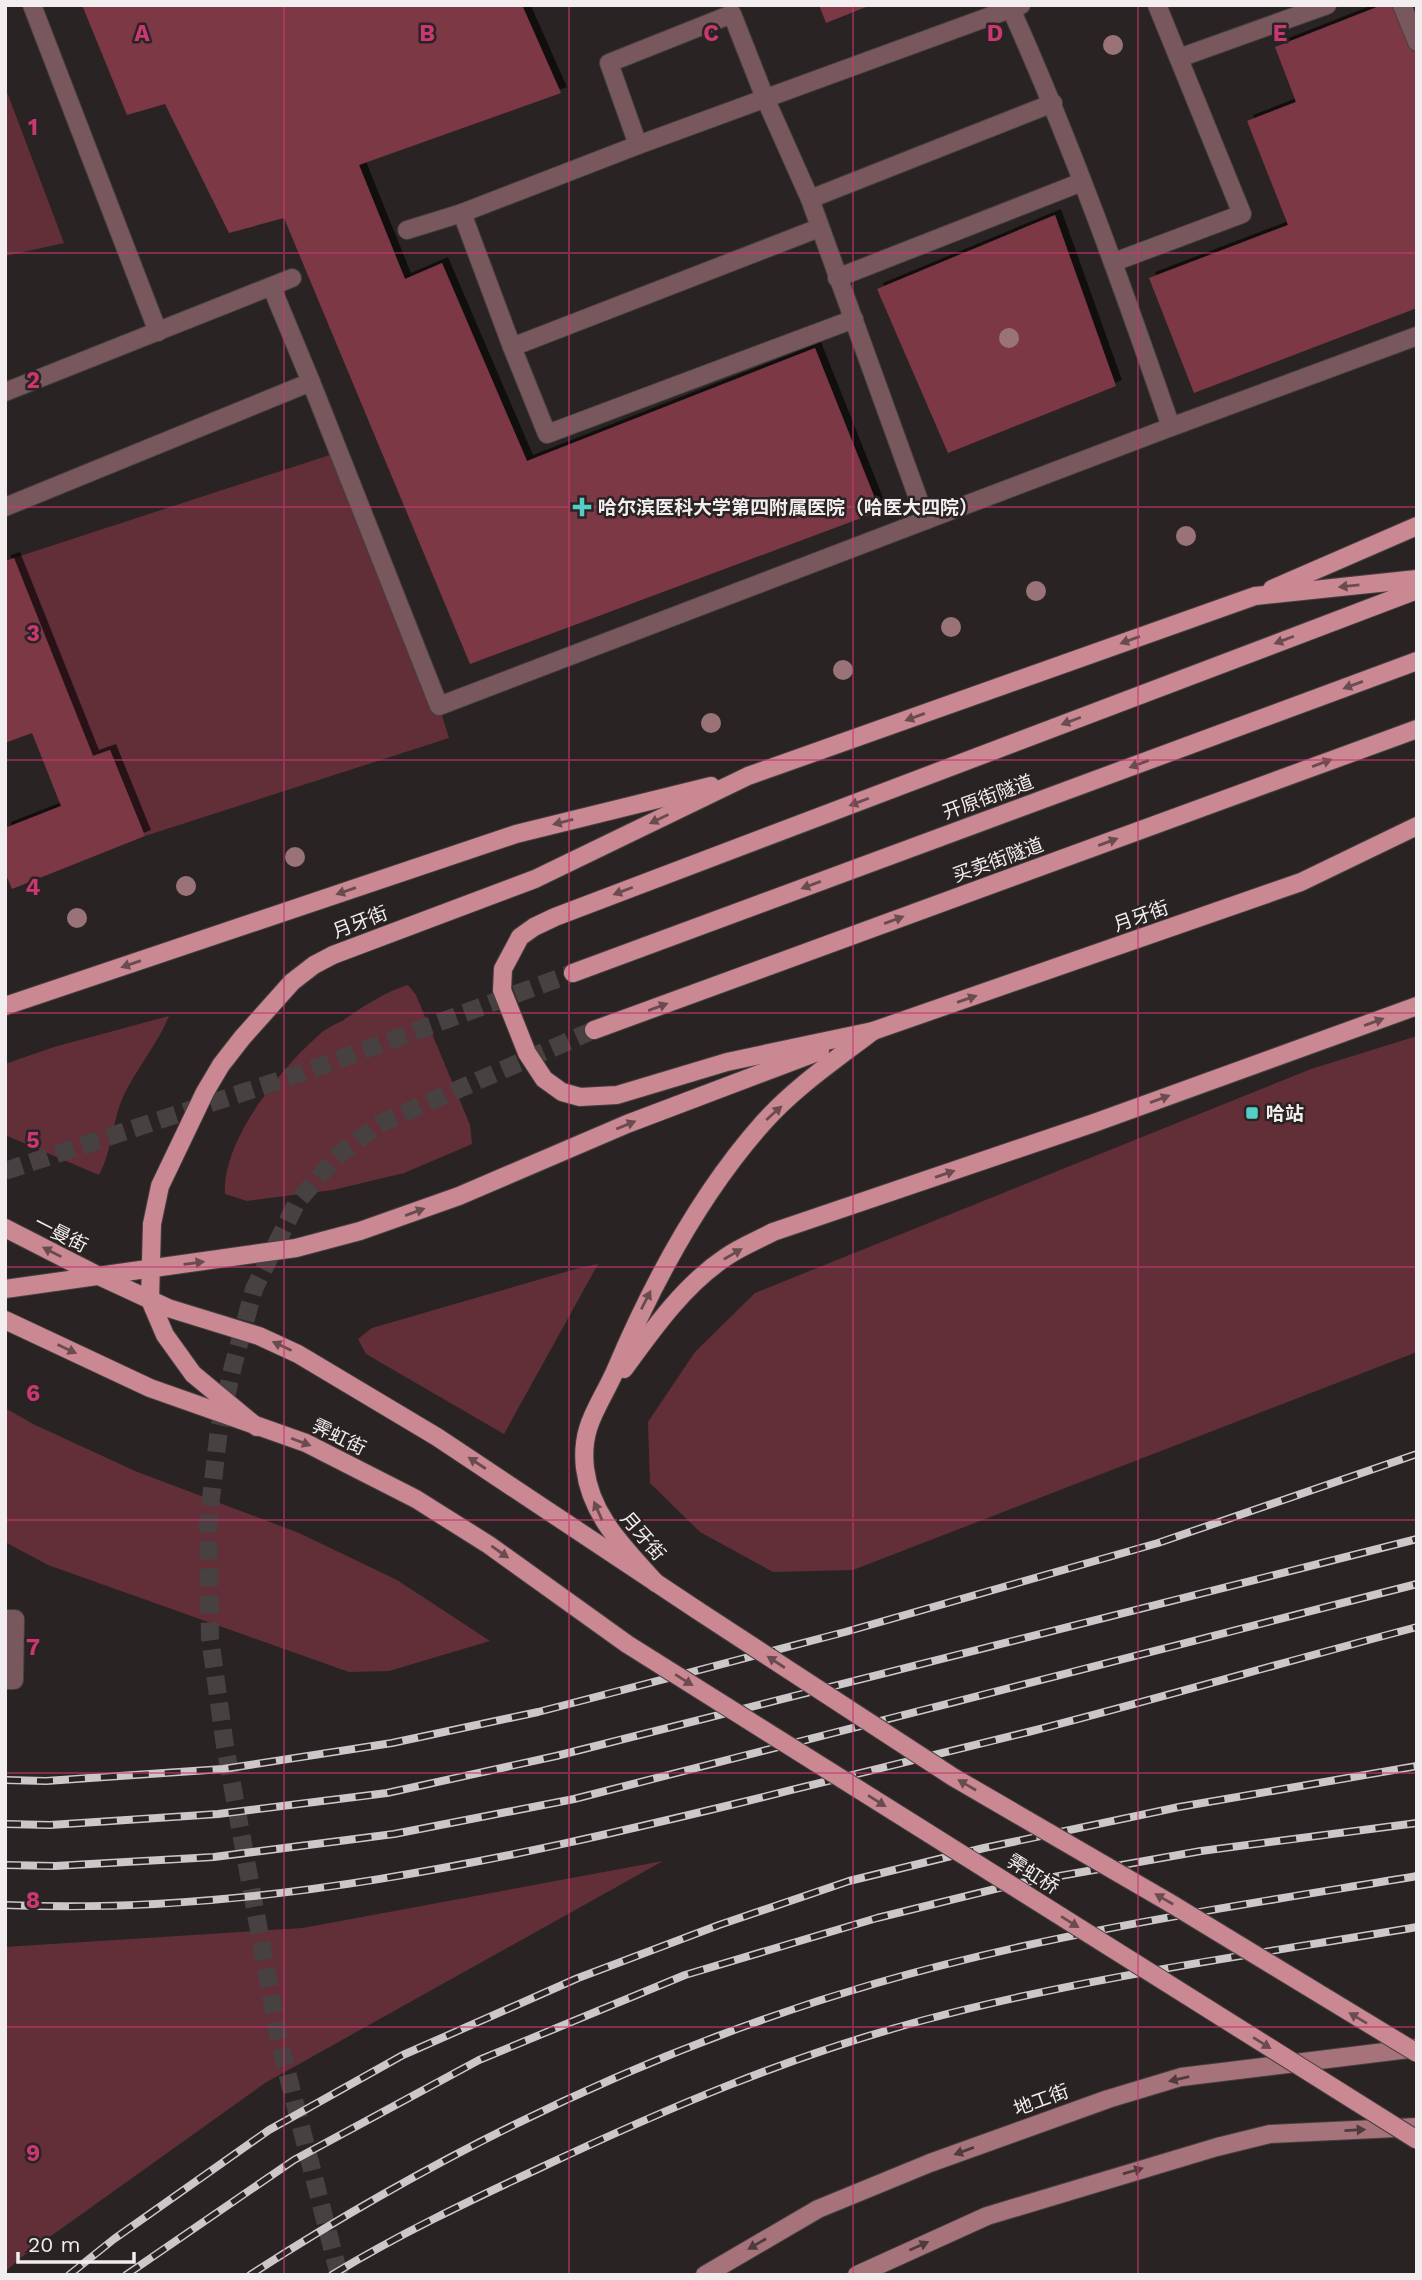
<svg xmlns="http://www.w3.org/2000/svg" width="1422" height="2280" viewBox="0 0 1422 2280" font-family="'Work Sans','Noto Sans SC',sans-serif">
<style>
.green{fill:#622f39}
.building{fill:#7b3745;filter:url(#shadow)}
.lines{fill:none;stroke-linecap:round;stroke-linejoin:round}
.secondary-tunnel{stroke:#484142;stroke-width:18;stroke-dasharray:18 9;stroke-linecap:butt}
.service-casing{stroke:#463f40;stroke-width:20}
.secondary-casing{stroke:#463f40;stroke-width:20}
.primary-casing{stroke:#463f40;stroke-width:20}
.service{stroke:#78585c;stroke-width:18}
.secondary{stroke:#a6737b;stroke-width:18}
.primary{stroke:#ca8892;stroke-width:18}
.rail-casing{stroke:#ccc7c8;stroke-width:8}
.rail{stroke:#2a2324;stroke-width:5;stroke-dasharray:16;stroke-linecap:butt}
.primary-bridge-casing{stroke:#463f40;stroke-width:20;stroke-linecap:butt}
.primary-bridge{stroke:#ca8892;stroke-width:18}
.tree{fill:#9a7379}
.oneway{fill:#6a4b50}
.oneway2{fill:#4f3b3e}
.grid{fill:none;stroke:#c93871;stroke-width:2;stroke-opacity:0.55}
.poi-dot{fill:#55cec6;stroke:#2a2324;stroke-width:2.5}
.labels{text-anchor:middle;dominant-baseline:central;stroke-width:5;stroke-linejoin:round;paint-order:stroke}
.poi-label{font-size:19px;font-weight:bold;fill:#f2edee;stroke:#2a2324;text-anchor:start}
.street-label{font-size:19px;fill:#f2edee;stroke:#2a2324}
.grid-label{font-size:23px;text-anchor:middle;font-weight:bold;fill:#c93871;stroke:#2a2324;stroke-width:5;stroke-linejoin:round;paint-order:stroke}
</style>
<defs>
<filter id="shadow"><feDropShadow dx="6" dy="-6" stdDeviation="0" flood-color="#0009"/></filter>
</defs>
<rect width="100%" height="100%" fill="#2a2324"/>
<g class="green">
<path d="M 5,87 L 64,243 L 5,256 Z"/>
<path d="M 339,452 L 439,706 L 449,738 L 145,836 L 110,750 L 93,756 L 14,558 Z"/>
<path d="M 408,985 L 416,995 L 470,1125 L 472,1144 L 404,1173 L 333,1190 L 247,1201 L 225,1194 C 222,1141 280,1069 319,1035 C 325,1029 334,1025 342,1021 C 364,1006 383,993 408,985 Z"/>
<path d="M 169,1016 C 157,1045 136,1069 123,1097 C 112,1122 112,1151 99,1175 L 5,1135 L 5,1064 L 54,1047 Z"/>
<path d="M 1417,1036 L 1417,1352 L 853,1570 L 773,1572 L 700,1532 L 650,1483 L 648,1422 L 695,1352 L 755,1293 L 1311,1069 Z"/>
<path d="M 598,1264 L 504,1434 L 366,1354 L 358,1339 L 372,1328 L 579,1268 Z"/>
<path d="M 5,1408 L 33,1424 L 135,1471 L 299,1533 L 397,1580 L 490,1641 L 389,1671 L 349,1672 L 48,1565 L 5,1542 Z"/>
<path d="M 663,1861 L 265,2083 L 23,2256 L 5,2272 L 5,1947 L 303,1928 Z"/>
</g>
<g class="building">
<path d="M 82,5 L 522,5 L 561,93 L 359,165 L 405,279 L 442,263 L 527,461 L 815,348 L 880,511 L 470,664 L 284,218 L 229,233 L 165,104 L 127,115 Z"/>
<path d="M 819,5 L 871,5 L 826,23 Z"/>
<path d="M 1382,5 L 1397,5 L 1417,56 L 1417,308 L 1194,393 L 1149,278 L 1288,225 L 1247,121 L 1296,102 L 1275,47 Z"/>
<path d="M 1055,215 L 1116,386 L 948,453 L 877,289 Z"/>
<path d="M 14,558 L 93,756 L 110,750 L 145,836 L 12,889 L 5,873 L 5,828 L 61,806 L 32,733 L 5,743 L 5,561 Z"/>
</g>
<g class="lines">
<g class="secondary-tunnel">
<path d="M 5,1171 L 299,1074 L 573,973"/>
<path d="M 339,2275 L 280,2045 L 225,1746 L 210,1638 L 208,1525 L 219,1429 L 233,1366 L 254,1289 L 297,1202 L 336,1157 L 379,1124 L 594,1030"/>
</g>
<defs>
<g id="service">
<path d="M 32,5 L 158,332"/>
<path d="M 1402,5 L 1417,42"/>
<path d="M 1179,58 L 1327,5"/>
<path d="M 638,145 L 609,63 L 732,14 L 765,98 L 810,199 L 926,520 L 1171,427 C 1122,285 1072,145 1011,9"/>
<path d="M 810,199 L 1053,103"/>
<path d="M 819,228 L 512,347 L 462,213 L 638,145 L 1021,5"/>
<path d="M 407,230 L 462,213"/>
<path d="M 1114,262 L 1242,214 L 1157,5"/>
<path d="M 837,278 L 1082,182"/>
<path d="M 512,347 L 547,434 L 854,319"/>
<path d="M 311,382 L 439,706 L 926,520"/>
<path d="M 5,392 L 292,278"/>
<path d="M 1171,427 L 1417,336"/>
<path d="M 5,507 L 311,382 L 272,288"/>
<path d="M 5,1619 L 15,1619 L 14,1680 L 5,1680"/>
</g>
<g id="secondary">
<path d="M 705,2275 L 818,2209 L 930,2163 L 1108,2099 L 1181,2077 L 1417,2048"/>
<path d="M 857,2275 L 987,2216 L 1217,2147 L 1270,2134 L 1417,2127"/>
</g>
<g id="primary">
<path d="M 1272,589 L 1417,526"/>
<path d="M 573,973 L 1417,661"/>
<path d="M 5,1006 L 516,834 L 711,786"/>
<path d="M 594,1030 L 1417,729"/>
<path d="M 873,1031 L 727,1062 L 617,1095 L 580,1097 L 562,1092 L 544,1079 L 527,1053 L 502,990 L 503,969 L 520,937 L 534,927 L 555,917 L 1417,590"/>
<path d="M 5,1228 L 99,1276 L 168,1308 L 259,1336 L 298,1354 L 437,1437 L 697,1610"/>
<path d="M 5,1289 L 296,1248 L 360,1231 L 459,1196 L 627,1124 L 820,1051"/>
<path d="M 5,1320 L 150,1388 L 306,1443 L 416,1499 L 489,1545 L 627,1644"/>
<path d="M 624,1369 C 653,1329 684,1285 726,1257 C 740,1247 758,1240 773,1232 L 1094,1123 L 1417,1006"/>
<path d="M 257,1427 L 193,1374 L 165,1335 L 150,1300 L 152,1224 L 160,1186 L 205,1092 L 221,1065 L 242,1038 L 292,982 L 314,965 L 333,955 L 535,879 L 748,776 L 1255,596 L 1417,579"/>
<path d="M 656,1583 C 625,1548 591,1517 585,1468 C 580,1425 600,1406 616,1369 C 653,1282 699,1195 763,1123 C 794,1088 835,1060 873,1031 L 1301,882 L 1417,826"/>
</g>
</defs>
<use href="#service" class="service-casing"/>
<use href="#secondary" class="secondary-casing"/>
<use href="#primary" class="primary-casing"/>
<use href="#service" class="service"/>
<use href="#secondary" class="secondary"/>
<use href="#primary" class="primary"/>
<defs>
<g id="rail">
<path d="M 5,1780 L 46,1781 L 223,1769 L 392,1743 L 538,1712 L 845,1632 L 1158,1543 L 1417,1454"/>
<path d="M 5,1824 L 50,1825 L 218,1814 L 387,1793 L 556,1756 L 1417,1539"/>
<path d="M 5,1865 L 55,1866 L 214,1857 L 394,1834 L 574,1799 L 1417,1584"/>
<path d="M 5,1905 C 253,1916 503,1860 743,1802 C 839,1778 935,1755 1032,1731 C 1160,1698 1288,1661 1417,1627"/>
<path d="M 69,2275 L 114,2239 L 269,2130 L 403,2055 L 578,1978 L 719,1925 L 849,1881 L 984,1848 L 1179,1807 L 1417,1766"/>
<path d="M 126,2275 L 294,2160 L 479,2060 L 685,1975 L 877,1918 L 1020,1883 L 1201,1851 L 1417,1823"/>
<path d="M 250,2275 C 444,2150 655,2047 877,1983 C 1053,1932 1236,1906 1417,1876"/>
<path d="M 332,2275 C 399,2234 471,2200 542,2167 C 665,2109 792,2055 924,2020 C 1085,1977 1252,1955 1417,1927"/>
</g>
</defs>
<use href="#rail" class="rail-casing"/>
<use href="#rail" class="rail"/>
<defs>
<g id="primary-bridge">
<path d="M 697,1610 L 953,1777 L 1170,1903 L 1417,2053"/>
<path d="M 627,1644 L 1417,2140"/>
</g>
</defs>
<use href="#primary-bridge" class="primary-bridge-casing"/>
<use href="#primary-bridge" class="primary-bridge"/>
</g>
<g class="tree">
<circle cx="1113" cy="45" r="10"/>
<circle cx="1009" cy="338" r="10"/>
<circle cx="1186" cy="536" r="10"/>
<circle cx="1036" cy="591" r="10"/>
<circle cx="951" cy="627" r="10"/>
<circle cx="843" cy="670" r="10"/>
<circle cx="711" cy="723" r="10"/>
<circle cx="295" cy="857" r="10"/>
<circle cx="186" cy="886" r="10"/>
<circle cx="77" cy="918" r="10"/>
</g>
<defs><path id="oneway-solid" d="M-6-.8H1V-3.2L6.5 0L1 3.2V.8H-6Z" transform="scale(1.75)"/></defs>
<g class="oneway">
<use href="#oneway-solid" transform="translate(1349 586) rotate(174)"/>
<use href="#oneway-solid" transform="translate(1130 640) rotate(160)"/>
<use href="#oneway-solid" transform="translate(1284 640) rotate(159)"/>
<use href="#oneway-solid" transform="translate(1353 685) rotate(160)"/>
<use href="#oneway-solid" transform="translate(915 717) rotate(160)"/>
<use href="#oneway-solid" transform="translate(1071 721) rotate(159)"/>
<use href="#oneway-solid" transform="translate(1322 763) rotate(-20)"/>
<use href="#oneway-solid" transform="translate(1139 764) rotate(160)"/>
<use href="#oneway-solid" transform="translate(859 802) rotate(159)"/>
<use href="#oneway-solid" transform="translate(659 819) rotate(154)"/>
<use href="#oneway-solid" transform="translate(563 822) rotate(166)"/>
<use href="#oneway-solid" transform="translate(1108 842) rotate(-20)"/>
<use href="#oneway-solid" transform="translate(811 885) rotate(160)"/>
<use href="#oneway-solid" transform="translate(346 891) rotate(161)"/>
<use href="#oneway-solid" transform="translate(623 891) rotate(159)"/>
<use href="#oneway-solid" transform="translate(894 920) rotate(-20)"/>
<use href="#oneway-solid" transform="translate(131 964) rotate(161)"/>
<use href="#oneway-solid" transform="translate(967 999) rotate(-19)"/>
<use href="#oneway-solid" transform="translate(658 1007) rotate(-20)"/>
<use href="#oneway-solid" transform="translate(1374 1022) rotate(-20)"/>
<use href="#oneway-solid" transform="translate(1160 1099) rotate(-20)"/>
<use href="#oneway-solid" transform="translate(774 1113) rotate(-42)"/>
<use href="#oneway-solid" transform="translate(626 1125) rotate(-22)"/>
<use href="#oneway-solid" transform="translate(945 1174) rotate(-19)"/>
<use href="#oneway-solid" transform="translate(415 1212) rotate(-20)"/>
<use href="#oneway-solid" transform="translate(52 1252) rotate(-153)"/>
<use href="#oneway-solid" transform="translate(733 1254) rotate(-30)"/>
<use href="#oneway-solid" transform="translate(194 1263) rotate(-7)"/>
<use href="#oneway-solid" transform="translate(646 1300) rotate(-63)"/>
<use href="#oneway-solid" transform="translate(282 1346) rotate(-155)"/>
<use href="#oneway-solid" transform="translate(67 1349) rotate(25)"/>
<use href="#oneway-solid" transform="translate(301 1442) rotate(21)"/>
<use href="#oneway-solid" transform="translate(477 1463) rotate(-147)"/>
<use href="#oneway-solid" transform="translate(598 1511) rotate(-114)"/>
<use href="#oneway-solid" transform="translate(500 1552) rotate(35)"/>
<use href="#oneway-solid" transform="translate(776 1662) rotate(-147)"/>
<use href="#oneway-solid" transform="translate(684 1680) rotate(32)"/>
<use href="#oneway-solid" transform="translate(967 1785) rotate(-150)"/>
<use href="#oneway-solid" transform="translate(877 1801) rotate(32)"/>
<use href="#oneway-solid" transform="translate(1164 1899) rotate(-150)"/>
<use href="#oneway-solid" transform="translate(1070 1922) rotate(32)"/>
<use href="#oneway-solid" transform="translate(1358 2018) rotate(-149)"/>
<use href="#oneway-solid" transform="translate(1262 2043) rotate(32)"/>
</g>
<g class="oneway2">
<use href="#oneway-solid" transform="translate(1179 2079) rotate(167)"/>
<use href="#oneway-solid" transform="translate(1355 2130) rotate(-3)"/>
<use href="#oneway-solid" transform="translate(964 2151) rotate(160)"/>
<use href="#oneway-solid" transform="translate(1133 2171) rotate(-16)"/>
<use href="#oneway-solid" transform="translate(757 2244) rotate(150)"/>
<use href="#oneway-solid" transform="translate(919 2246) rotate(-24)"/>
</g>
<path class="grid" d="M 284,5 L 284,2275M 569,5 L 569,2275M 853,5 L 853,2275M 1138,5 L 1138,2275M 5,253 L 1417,253M 5,507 L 1417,507M 5,760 L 1417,760M 5,1013 L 1417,1013M 5,1267 L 1417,1267M 5,1520 L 1417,1520M 5,1773 L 1417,1773M 5,2027 L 1417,2027"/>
<g class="poi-dot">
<path d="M578.5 496.5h7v7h7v7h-7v7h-7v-7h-7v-7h7z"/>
<rect x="1245" y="1106" width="14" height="14" rx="3.5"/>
</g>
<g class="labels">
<g class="poi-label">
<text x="598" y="507">哈尔滨医科大学第四附属医院（哈医大四院）</text>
<text x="1266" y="1113">哈站</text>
</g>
<g class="street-label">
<text transform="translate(988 797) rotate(-20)">开原街隧道</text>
<text transform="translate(998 860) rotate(-20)">买卖街隧道</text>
<text transform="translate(1141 916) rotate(-19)">月牙街</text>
<text transform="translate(360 922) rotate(-21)">月牙街</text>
<text transform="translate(61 1234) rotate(27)">一曼街</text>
<text transform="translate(339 1437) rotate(26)">霁虹街</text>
<text transform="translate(643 1536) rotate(49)">月牙街</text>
<text transform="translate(1033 1874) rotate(32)">霁虹桥</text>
<text transform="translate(1041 2100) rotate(-20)">地工街</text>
</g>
</g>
<g class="grid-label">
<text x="142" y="41">A</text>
<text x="427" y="41">B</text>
<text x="711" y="41">C</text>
<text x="995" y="41">D</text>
<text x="1280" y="41">E</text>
<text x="33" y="135">1</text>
<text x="33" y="388">2</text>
<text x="33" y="641">3</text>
<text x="33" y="895">4</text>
<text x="33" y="1148">5</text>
<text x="33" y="1401">6</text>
<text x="33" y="1655">7</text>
<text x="33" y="1908">8</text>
<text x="33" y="2161">9</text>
</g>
<rect width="1422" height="2280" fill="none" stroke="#f2edee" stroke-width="14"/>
<path d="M18 2252v10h116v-10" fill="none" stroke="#f2edee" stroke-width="3.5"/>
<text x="28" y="2252" font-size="21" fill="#f2edee" stroke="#2a2324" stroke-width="5" paint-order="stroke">20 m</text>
</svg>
